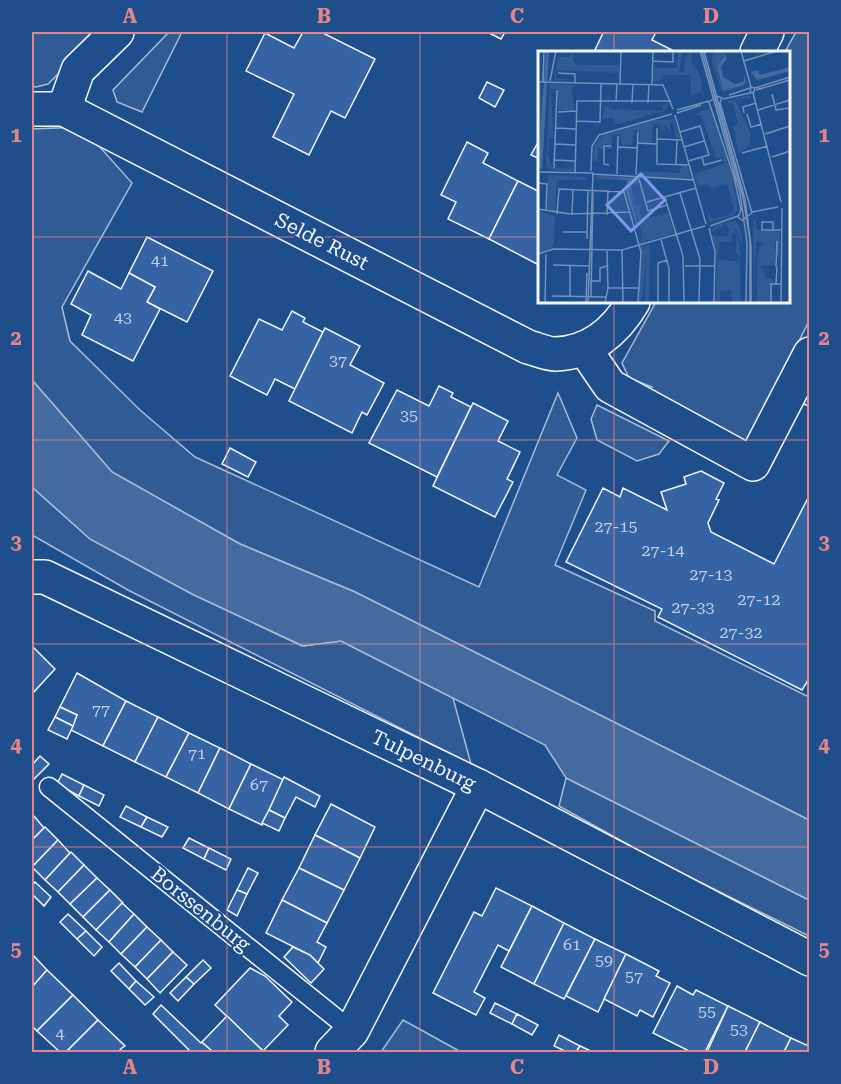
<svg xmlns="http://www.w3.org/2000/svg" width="841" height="1084" viewBox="0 0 841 1084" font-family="'Roboto Serif',serif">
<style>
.built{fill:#305b95;stroke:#a8bbd7;stroke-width:1.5}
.water{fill:#446ba0;stroke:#a8bbd7;stroke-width:1.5}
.building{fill:#3563a3;stroke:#f2f6ff;stroke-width:1.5}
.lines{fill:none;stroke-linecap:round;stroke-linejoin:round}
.lane-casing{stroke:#f2f6ff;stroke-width:21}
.street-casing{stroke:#f2f6ff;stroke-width:36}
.lane{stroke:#1f4e8c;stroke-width:18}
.street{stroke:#1f4e8c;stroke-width:33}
.grid{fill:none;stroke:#e38589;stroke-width:1.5;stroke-opacity:0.55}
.labels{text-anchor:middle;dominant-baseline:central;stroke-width:4.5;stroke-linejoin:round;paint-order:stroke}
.number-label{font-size:16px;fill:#c3d1e8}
.street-label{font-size:20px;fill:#f2f6ff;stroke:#1f4e8c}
.inset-road{fill:none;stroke:#7391ba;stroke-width:1.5}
.view{fill:#7d9aea;fill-opacity:0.15;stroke:#7d9aea;stroke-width:3}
.inset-edge{fill:none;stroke:#f2f6ff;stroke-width:3}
.neatline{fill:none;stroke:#e38589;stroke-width:2}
.grid-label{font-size:20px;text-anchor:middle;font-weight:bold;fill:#e38589}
</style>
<rect width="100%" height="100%" fill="#1f4e8c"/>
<g class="built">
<path d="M 32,32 L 100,32 L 48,84 L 36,87 L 32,86 Z"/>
<path d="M 169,32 L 182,32 L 142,112 L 117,102 L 113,90 Z"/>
<path d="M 796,32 L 809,32 L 809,321 L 745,448 L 647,396 L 652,387 L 629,378 L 622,363 L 656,302 L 788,302 L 788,52 L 785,52 Z"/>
<path d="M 82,127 L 132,183 L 62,307 L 70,341 L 140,410 L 195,457 L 479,587 L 558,393 L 577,438 L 557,475 L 586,490 L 555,565 L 655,611 L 655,621 L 809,697 L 809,820 L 355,592 L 240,544 L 112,472 L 32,380 L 32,129 Z"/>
<path d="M 597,405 L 669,441 L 659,454 L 637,461 L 597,440 L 591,419 Z"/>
<path d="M 32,487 L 90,539 L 192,594 L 302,646 L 341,641 L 453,698 L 471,764 L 128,590 L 32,535 Z"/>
<path d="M 566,778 L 809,900 L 809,936 L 663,864 L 559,806 Z"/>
<path d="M 403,1020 L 461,1052 L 381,1052 Z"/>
</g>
<path class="water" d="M 32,380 L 112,472 L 240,544 L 355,592 L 809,820 L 809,900 L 566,778 L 545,745 L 341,641 L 303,646 L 192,594 L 90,539 L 32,487 Z"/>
<g class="building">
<path d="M 303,32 L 321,32 L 375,59 L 345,118 L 331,111 L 309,155 L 273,137 L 294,94 L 246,71 L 265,33 L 294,48 Z"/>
<path d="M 487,32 L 505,32 L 501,39 Z"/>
<path d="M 600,32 L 656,32 L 652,40 L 672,50 L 670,52 L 594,52 L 603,33 Z"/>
<path d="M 487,82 L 504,90 L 495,107 L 479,98 Z"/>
<path d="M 540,139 L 540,159 L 531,155 Z"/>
<path d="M 467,142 L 488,153 L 483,163 L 518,181 L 489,239 L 448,219 L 456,202 L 441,195 Z"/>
<path d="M 518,181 L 540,192 L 539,265 L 489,239 Z"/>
<path d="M 147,237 L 213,271 L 187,322 L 147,302 L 155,287 L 129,273 Z"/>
<path d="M 88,271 L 121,289 L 129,273 L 155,287 L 147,302 L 160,309 L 133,361 L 82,335 L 91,315 L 71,304 Z"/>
<path d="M 292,311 L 305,318 L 303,322 L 323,332 L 295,389 L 275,379 L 267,395 L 230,376 L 259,319 L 282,330 Z"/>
<path d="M 325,328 L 360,346 L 350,365 L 384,383 L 367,415 L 362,412 L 352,433 L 289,401 Z"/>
<path d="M 810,384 L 810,407 L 800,402 Z"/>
<path d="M 439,386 L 453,393 L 451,397 L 471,407 L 437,477 L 369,443 L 397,390 L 429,406 Z"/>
<path d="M 473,403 L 508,421 L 498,441 L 520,452 L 507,479 L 513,482 L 495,517 L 433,486 Z"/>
<path d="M 230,448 L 256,462 L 248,477 L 222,464 Z"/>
<path d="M 701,471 L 724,483 L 716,499 L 719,500 L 708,523 L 711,532 L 774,564 L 810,494 L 810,677 L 802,690 L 658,617 L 662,609 L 566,562 L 603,488 L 620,497 L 623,488 L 667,510 L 661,492 L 686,484 L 684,477 Z"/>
<path d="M 32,646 L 55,669 L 32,694 Z"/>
<path d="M 77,673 L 126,701 L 103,746 L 71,730 L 77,715 L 60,707 Z"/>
<path d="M 126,701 L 158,717 L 135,762 L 103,746 Z"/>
<path d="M 60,707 L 77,715 L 73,726 L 55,717 Z"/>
<path d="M 55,717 L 73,726 L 67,739 L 48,730 Z"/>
<path d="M 158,717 L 189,733 L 166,777 L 135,762 Z"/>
<path d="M 189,733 L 220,748 L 198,793 L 166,777 Z"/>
<path d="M 220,748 L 251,764 L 229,809 L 198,793 Z"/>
<path d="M 40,756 L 49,764 L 32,781 L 32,765 Z"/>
<path d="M 251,764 L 284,780 L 262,825 L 229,809 Z"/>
<path d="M 62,774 L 84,785 L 79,796 L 57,784 Z"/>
<path d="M 284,777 L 320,796 L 315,807 L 296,797 L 285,818 L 269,810 Z"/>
<path d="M 84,785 L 104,795 L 99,806 L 79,796 Z"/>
<path d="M 331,804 L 375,827 L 360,858 L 315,835 Z"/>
<path d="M 126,806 L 147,817 L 141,827 L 120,817 Z"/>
<path d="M 269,810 L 285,818 L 279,831 L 262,823 Z"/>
<path d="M 33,815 L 44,828 L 32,840 L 32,817 Z"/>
<path d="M 147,817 L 168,827 L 162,837 L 141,827 Z"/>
<path d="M 45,827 L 58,840 L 32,867 L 32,840 Z"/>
<path d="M 315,835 L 360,858 L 344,890 L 299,868 Z"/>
<path d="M 189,838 L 209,848 L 204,859 L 183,848 Z"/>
<path d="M 58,840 L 70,853 L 45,880 L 32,867 Z"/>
<path d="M 209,848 L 231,859 L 226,870 L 204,859 Z"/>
<path d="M 71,852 L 84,865 L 58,892 L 45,880 Z"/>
<path d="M 84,865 L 97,878 L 70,904 L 58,892 Z"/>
<path d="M 248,868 L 258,873 L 247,894 L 237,890 Z"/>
<path d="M 299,868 L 344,890 L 327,923 L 282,900 Z"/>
<path d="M 97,878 L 110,890 L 83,917 L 70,904 Z"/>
<path d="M 35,882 L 51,897 L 44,906 L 32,894 L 32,886 Z"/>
<path d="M 496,888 L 532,906 L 509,951 L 498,945 L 474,992 L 485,998 L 476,1015 L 433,993 L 474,912 L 482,916 Z"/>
<path d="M 110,890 L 123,903 L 96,930 L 83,917 Z"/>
<path d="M 237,890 L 247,894 L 237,916 L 227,910 Z"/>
<path d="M 282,900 L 327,923 L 317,942 L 326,947 L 318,963 L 310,955 L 266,933 Z"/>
<path d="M 122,903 L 134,914 L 109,942 L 96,930 Z"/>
<path d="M 532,906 L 564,923 L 534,984 L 501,967 Z"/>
<path d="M 68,914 L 86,931 L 77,939 L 60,922 Z"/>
<path d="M 134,914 L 147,927 L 121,954 L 109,942 Z"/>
<path d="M 564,923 L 595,939 L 564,999 L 534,984 Z"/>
<path d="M 147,927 L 161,940 L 135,967 L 121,954 Z"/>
<path d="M 86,931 L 102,947 L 94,956 L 77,939 Z"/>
<path d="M 595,939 L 626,954 L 598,1012 L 566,996 Z"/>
<path d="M 161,940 L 173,952 L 147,979 L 135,967 Z"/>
<path d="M 293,947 L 310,955 L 324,969 L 311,983 L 284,957 Z"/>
<path d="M 173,952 L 187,965 L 160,993 L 147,979 Z"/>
<path d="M 32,954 L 47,970 L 32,987 Z"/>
<path d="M 626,954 L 659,971 L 656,976 L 670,983 L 653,1017 L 640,1010 L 637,1016 L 604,999 Z"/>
<path d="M 203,960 L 211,968 L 194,984 L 186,977 Z"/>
<path d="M 119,963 L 136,981 L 129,989 L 111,971 Z"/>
<path d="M 250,968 L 265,976 L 292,1002 L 279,1016 L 288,1025 L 263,1051 L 215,1005 Z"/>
<path d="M 47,970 L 73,995 L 37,1031 L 32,1026 L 32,987 Z"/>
<path d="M 186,977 L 194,984 L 178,1001 L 170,993 Z"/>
<path d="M 136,981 L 154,997 L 145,1005 L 129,989 Z"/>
<path d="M 677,986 L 693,995 L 696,990 L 728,1006 L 705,1052 L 691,1052 L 653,1033 Z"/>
<path d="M 73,995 L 98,1020 L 66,1052 L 60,1052 L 37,1031 Z"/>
<path d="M 495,1003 L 517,1014 L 512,1024 L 490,1013 Z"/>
<path d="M 161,1005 L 201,1043 L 202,1042 L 213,1052 L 191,1052 L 153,1014 Z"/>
<path d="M 728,1006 L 760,1022 L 745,1052 L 707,1052 Z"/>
<path d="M 517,1014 L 538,1025 L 532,1035 L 512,1024 Z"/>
<path d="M 227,1016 L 263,1051 L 261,1052 L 213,1052 L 202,1042 Z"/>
<path d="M 98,1020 L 125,1046 L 122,1048 L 118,1052 L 66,1052 Z"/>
<path d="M 760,1022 L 791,1038 L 784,1052 L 745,1052 Z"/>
<path d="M 559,1035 L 580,1046 L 576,1052 L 567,1052 L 554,1046 Z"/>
<path d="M 791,1038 L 806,1045 L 810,1043 L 810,1052 L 784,1052 Z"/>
<path d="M 580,1046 L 593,1052 L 576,1052 Z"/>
</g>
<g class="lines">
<defs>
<path id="lane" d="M 49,787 L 352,1031"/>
<g id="street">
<path d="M 757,52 L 767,32"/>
<path d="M 32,109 L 64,109 L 528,347 C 536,349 547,354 555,354 C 590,353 616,331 633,302"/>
<path d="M 64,109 L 78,70 L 117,32"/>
<path d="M 584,348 L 610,386 L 753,464 L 810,354"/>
<path d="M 32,577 L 45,577 L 478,786 L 810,959"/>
<path d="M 332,1052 L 352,1031 L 478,786"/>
</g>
</defs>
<use href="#lane" class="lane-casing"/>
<use href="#street" class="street-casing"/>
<use href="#lane" class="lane"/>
<use href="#street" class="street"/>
</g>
<path class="grid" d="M 227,32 L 227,1052M 420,32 L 420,1052M 614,32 L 614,52M 32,237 L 540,237M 788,237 L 810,237M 614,302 L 614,1052M 32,440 L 810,440M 32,644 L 810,644M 32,847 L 810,847"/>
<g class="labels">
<g class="number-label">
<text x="160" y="260">41</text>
<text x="123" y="317">43</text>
<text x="338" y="360">37</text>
<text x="409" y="415">35</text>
<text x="616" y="526">27-15</text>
<text x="663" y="550">27-14</text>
<text x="711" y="574">27-13</text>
<text x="759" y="599">27-12</text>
<text x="693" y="607">27-33</text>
<text x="741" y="632">27-32</text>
<text x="101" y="709">77</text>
<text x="197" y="753">71</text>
<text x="259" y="784">67</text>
<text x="572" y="944">61</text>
<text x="604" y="960">59</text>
<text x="634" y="976">57</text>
<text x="707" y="1011">55</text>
<text x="739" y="1029">53</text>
<text x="60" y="1033">4</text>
</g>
<g class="street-label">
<text transform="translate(322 241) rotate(27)">Selde Rust</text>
<text transform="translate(424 760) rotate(26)">Tulpenburg</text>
<text transform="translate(201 909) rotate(39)">Borssenburg</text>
</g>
</g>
<g transform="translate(538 51)">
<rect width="252" height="252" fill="#1f4e8c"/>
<path d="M 33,0 L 37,14 L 81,14 L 81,22 L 18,19 L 18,27 L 34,29 L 16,30 L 20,6 L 32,6 ZM 140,0 L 146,0 L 141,19 L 146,22 L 147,7 L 154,0 L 153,12 L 161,22 L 166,45 L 141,55 L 165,45 L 163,41 L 153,44 L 153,24 L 125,24 L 122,30 L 115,30 L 116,17 L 139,17 ZM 175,0 L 184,0 L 186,5 L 179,15 L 185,39 L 208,35 L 184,41 L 174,11 ZM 0,32 L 3,33 L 3,58 L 6,33 L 1,115 ZM 12,33 L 38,34 L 34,37 L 36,60 L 20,59 L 20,38 L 13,38 L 15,87 L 11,87 L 10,104 L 14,117 L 33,118 L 35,111 L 35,120 L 18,120 L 8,116 ZM 212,44 L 213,52 L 211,47 L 197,49 L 213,83 L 211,95 L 201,103 L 195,76 L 200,73 L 195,53 L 188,51 ZM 131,52 L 127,60 L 77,74 L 75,67 L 64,68 L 67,54 L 73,58 L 124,60 L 125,54 ZM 172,57 L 195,127 L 200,159 L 196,164 L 172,171 L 168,158 L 174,168 L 194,163 L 196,157 L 189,133 L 172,137 L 170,133 L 160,135 L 156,123 L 186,113 L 184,106 L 178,108 L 163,64 L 155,64 ZM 136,68 L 142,87 L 138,87 L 136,72 L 132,72 L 132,83 L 127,72 L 127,80 L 123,80 L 122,72 L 115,73 L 114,92 L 101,91 L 102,81 L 96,79 L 94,94 L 84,94 L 82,83 L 74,84 L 74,98 L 67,98 L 73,94 L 66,93 L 65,99 L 60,97 L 59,111 L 56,110 L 56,95 L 65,84 L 118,69 ZM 144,115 L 150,115 L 153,128 L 100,125 L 100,120 L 141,122 ZM 10,124 L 47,126 L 49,129 L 19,129 L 17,161 L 9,157 ZM 59,124 L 98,126 L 101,132 L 94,135 L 94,142 L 98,155 L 107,153 L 108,156 L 106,153 L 101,157 L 104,168 L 130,162 L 136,182 L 109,190 L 106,182 L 108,191 L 102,192 L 95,163 L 102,190 L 105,186 L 91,140 L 92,131 L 97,129 L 58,128 ZM 0,159 L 17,166 L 16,194 L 7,201 L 0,201 ZM 230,160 L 218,167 L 218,178 L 242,181 L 241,210 L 237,190 L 237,214 L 223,215 L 228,227 L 235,228 L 231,252 L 219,252 L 219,204 L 225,191 L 218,191 L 216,252 L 215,169 ZM 198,170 L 204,184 L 205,252 L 204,196 L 199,179 L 192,176 L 199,181 L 202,196 L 203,252 L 194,252 L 193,239 L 182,240 L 182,252 L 178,252 L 179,209 L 201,210 L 201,203 L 198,202 L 198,183 L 194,183 L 194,191 L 182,191 L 179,208 L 174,184 L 190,186 L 191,178 L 188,173 L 174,181 L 173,178 L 182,173 ZM 112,193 L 111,252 L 107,252 L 108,200 L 105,244 L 101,252 L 103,196 Z" fill="#305b95"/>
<path d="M 8,0 L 11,0 L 4,119 L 0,115 ZM 184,0 L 189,7 L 183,16 L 185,26 L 197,33 L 206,30 L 206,23 L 208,32 L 204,35 L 185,39 L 179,15 L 186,6 ZM 252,16 L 252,20 L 219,29 L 213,21 L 220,19 L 222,24 ZM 58,127 L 97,127 L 91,140 L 104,190 L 88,141 L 89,129 Z" fill="#446ba0"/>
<path class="inset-road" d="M 162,0 L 202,142 L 209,191 L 208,252M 164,0 L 205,146 L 212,189 L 212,252M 166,0 L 207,148 L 213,195 L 213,252M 203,0 L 213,36M 114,10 L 135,11 L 135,0M 206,10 L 239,0M 20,22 L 37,23 L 37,31M 12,30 L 18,0M 0,31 L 125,34 L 135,58M 5,31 L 6,0M 82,33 L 83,0M 114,34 L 115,0M 217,37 L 252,26M 218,39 L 252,29M 215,42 L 243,151M 234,43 L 238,59 L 252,57M 191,44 L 212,37M 179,45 L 184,47 L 182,52 L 214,162 L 204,169 L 200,166 L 203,159 L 196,126 L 171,51 ZM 185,48 L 216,41 L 217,37 L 213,36 L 212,41M 78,51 L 79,33M 94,52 L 95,33M 110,52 L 111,34M 139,59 L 171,50M 220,59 L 252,49M 20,61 L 39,60M 139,62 L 163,54M 206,62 L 205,56 L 218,52M 209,63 L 213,76 L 224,73M 137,64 L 168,173M 39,70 L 62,71 L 63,32M 18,77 L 38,78M 119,77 L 119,113 L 151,114M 142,81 L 162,75 L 171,104 L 150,110M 227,83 L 252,75M 119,88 L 144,89M 99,92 L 119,93M 17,93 L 38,94M 80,96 L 99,97M 146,96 L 166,90M 204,102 L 230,95M 164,106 L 166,114 L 184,109M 234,106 L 252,100M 16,109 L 38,110M 138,113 L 139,89M 71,114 L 66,113 L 66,95 L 73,95M 16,117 L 19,39M 53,120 L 54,95 L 61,84 L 134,63M 0,121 L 55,122 L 50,252M 37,122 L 39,50 L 133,50M 55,123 L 156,129M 79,123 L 80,85M 98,124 L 100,81M 101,128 L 110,160 L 129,154M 0,132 L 9,133 L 8,159M 142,142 L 162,208 L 161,252M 127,147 L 145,205 L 146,252M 109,151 L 158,137M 0,158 L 32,163 L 92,161M 214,161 L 240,156M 19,163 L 21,138 L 86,141 L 103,201 L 100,252M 34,163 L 35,139M 69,164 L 70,139M 172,175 L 200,165M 171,177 L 177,201 L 176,252M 235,179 L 235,171 L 224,171 L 224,179 L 244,179M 32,181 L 25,181 L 49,181M 49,188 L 50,139M 123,189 L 131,217 L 131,252M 84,199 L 85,252M 69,200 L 70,237M 0,203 L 15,198 L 84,199 L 167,175M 15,214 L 52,215M 147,215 L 177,215M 238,216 L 239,190M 239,216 L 238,233 L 243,233M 52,230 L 62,230 L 62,217 L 69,215M 14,245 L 68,246M 32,245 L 32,214M 53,246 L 55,139M 7,252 L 8,203M 48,252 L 49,222M 67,252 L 70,237 L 101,237M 120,252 L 120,212 L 129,209M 233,252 L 233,233 L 238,233M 243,252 L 244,157"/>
<path class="view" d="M 103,123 L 127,149 L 93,180 L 69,154 Z"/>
<rect width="252" height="252" class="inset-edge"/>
</g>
<rect width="841" height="1084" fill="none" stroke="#1f4e8c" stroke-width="66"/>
<rect x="33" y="33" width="775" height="1018" class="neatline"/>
<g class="grid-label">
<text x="130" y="23">A</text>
<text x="324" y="23">B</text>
<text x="517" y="23">C</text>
<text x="711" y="23">D</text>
<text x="16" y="142">1</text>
<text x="824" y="142">1</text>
<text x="16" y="345">2</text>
<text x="824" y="345">2</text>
<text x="16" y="549">3</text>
<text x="824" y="549">3</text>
<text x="16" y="752">4</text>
<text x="824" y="752">4</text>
<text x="16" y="956">5</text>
<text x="824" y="956">5</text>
<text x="130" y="1074">A</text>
<text x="324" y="1074">B</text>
<text x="517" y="1074">C</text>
<text x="711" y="1074">D</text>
</g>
</svg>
